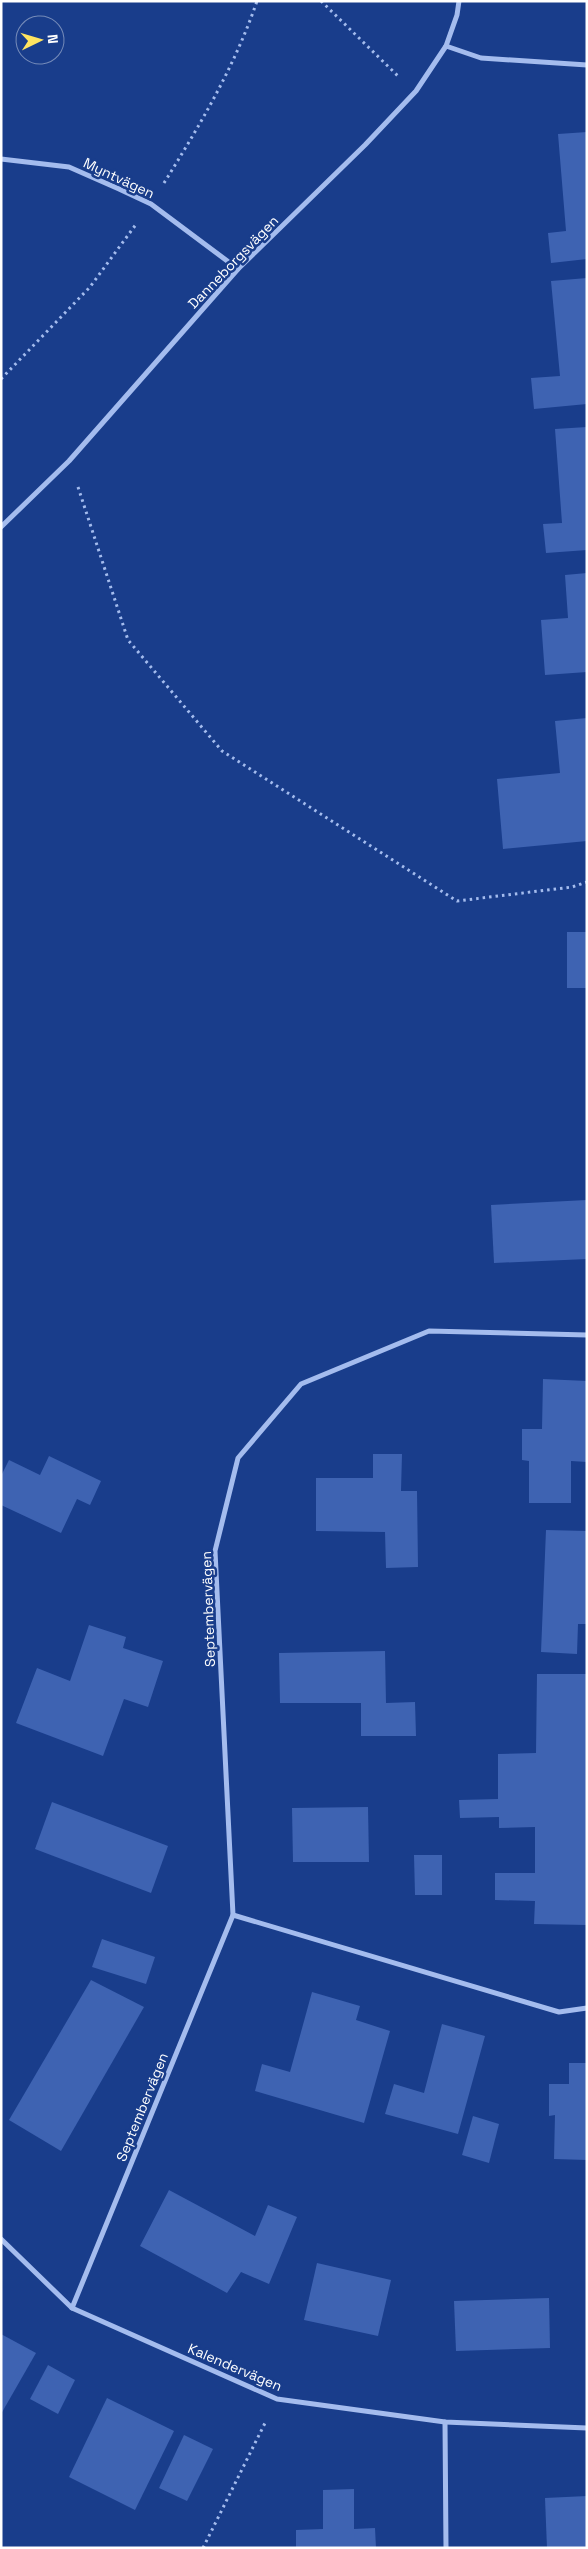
<svg xmlns="http://www.w3.org/2000/svg" width="588" height="2549" viewBox="0 0 588 2549" font-family="'Space Grotesk',sans-serif">
<style>
.building{fill:#3e63b2}
.lines{fill:none;stroke-linecap:round;stroke-linejoin:round}
.path{stroke:#a4bcee;stroke-width:3;stroke-dasharray:2.5 4;stroke-linecap:butt}
.street{stroke:#a4bcee;stroke-width:5}
.labels{text-anchor:middle;dominant-baseline:central;stroke-width:5;stroke-linejoin:round;paint-order:stroke}
.street-label{font-size:14px;fill:#fff;stroke:#193d8b}
</style>
<rect width="100%" height="100%" fill="#193d8b"/>
<g class="building">
<path d="M 587,132 L 587,259 L 551,263 L 548,233 L 566,231 L 558,134 Z"/>
<path d="M 587,278 L 587,404 L 534,409 L 531,378 L 560,376 L 551,281 Z"/>
<path d="M 587,427 L 587,550 L 546,553 L 543,524 L 562,523 L 555,429 Z"/>
<path d="M 587,573 L 587,672 L 545,675 L 541,620 L 568,618 L 565,575 Z"/>
<path d="M 587,718 L 587,841 L 503,849 L 497,779 L 560,773 L 555,721 Z"/>
<rect x="567" y="932" width="20" height="56"/>
<path d="M 587,1200 L 587,1259 L 494,1263 L 491,1205 Z"/>
<path d="M 543,1379 L 587,1381 L 587,1462 L 571,1461 L 571,1503 L 529,1503 L 529,1461 L 522,1460 L 522,1429 L 542,1429 Z"/>
<path d="M 373,1454 L 402,1454 L 401,1491 L 417,1491 L 418,1567 L 386,1568 L 385,1532 L 316,1531 L 316,1478 L 373,1478 Z"/>
<path d="M 49,1456 L 101,1481 L 90,1505 L 77,1499 L 61,1533 L 1,1505 L 1,1476 L 9,1460 L 40,1475 Z"/>
<path d="M 546,1530 L 587,1531 L 587,1624 L 578,1624 L 577,1654 L 541,1652 Z"/>
<path d="M 89,1625 L 126,1637 L 123,1648 L 163,1661 L 148,1707 L 124,1699 L 103,1756 L 16,1723 L 37,1668 L 70,1681 Z"/>
<path d="M 385,1651 L 386,1703 L 415,1702 L 416,1736 L 361,1736 L 361,1703 L 280,1703 L 279,1653 Z"/>
<path d="M 537,1674 L 587,1674 L 587,1925 L 534,1924 L 535,1901 L 495,1900 L 495,1873 L 535,1873 L 535,1827 L 499,1828 L 499,1817 L 460,1818 L 459,1800 L 498,1799 L 498,1754 L 536,1753 Z"/>
<path d="M 52,1802 L 168,1846 L 151,1893 L 35,1849 Z"/>
<path d="M 368,1807 L 369,1862 L 293,1862 L 292,1808 Z"/>
<path d="M 414,1855 L 442,1855 L 442,1895 L 415,1895 Z"/>
<path d="M 102,1939 L 155,1957 L 146,1984 L 92,1967 Z"/>
<path d="M 91,1980 L 144,2007 L 61,2151 L 9,2120 Z"/>
<path d="M 312,1992 L 360,2006 L 356,2020 L 390,2031 L 364,2123 L 255,2091 L 262,2064 L 290,2072 Z"/>
<path d="M 442,2024 L 485,2036 L 458,2134 L 385,2114 L 394,2084 L 424,2093 Z"/>
<path d="M 569,2063 L 587,2063 L 587,2160 L 554,2159 L 555,2115 L 549,2116 L 549,2084 L 569,2084 Z"/>
<path d="M 473,2116 L 499,2124 L 489,2163 L 462,2155 Z"/>
<path d="M 169,2190 L 255,2236 L 268,2205 L 297,2217 L 269,2284 L 241,2272 L 227,2293 L 140,2246 Z"/>
<path d="M 317,2263 L 391,2280 L 378,2336 L 304,2320 Z"/>
<path d="M 549,2298 L 550,2348 L 456,2351 L 454,2301 Z"/>
<path d="M 1,2334 L 36,2353 L 1,2414 Z"/>
<path d="M 48,2365 L 75,2380 L 58,2414 L 30,2399 Z"/>
<path d="M 107,2398 L 174,2431 L 135,2510 L 69,2477 Z"/>
<path d="M 184,2435 L 213,2449 L 187,2501 L 159,2488 Z"/>
<path d="M 354,2489 L 354,2529 L 375,2528 L 376,2548 L 296,2548 L 296,2530 L 323,2529 L 323,2490 Z"/>
<path d="M 587,2496 L 587,2548 L 547,2548 L 545,2498 Z"/>
</g>
<g class="lines">
<g class="path">
<path d="M 321,1 L 398,76"/>
<path d="M 164,183 C 200,125 235,66 257,1"/>
<path d="M 1,379 L 90,287 L 137,223"/>
<path d="M 78,487 L 128,640 L 222,751 L 457,901 L 572,887 L 587,882"/>
<path d="M 203,2548 L 266,2421"/>
</g>
<g class="street">
<path d="M 446,46 L 481,58 L 587,65"/>
<path d="M 1,159 L 69,167 L 119,189 L 151,204 L 238,269"/>
<path d="M 1,527 L 69,461 L 238,269 L 365,145 L 416,91 L 446,46 L 457,15 L 459,1"/>
<path d="M 233,1915 L 559,2012 L 587,2008"/>
<path d="M 1,2239 L 72,2308 L 277,2399 L 445,2422 L 587,2428"/>
<path d="M 72,2308 L 233,1915 L 215,1551 L 238,1458 L 301,1384 L 429,1331 L 587,1335"/>
<path d="M 445,2422 L 446,2548"/>
</g>
</g>
<g class="labels">
<g class="street-label">
<text transform="translate(119 178) rotate(25)">Myntvägen</text>
<text transform="translate(233 262) rotate(-46)">Danneborgsvägen</text>
<text transform="translate(208 1609) rotate(-92)">Septembervägen</text>
<text transform="translate(142 2107) rotate(-68)">Septembervägen</text>
<text transform="translate(235 2367) rotate(23)">Kalendervägen</text>
</g>
</g>
<rect width="588" height="2549" fill="none" stroke="#ffffff" stroke-width="5"/>
<g transform="translate(40 40) rotate(85)"><circle r="24" fill="#193d8b" stroke="#758bb9"/>
<path d="M0-4L9 19L0 12L-9 19Z" fill="#ffe460"/>
<text y="-8" font-size="14" font-weight="bold" text-anchor="middle" fill="#ffffff">N</text>
</g>
</svg>
